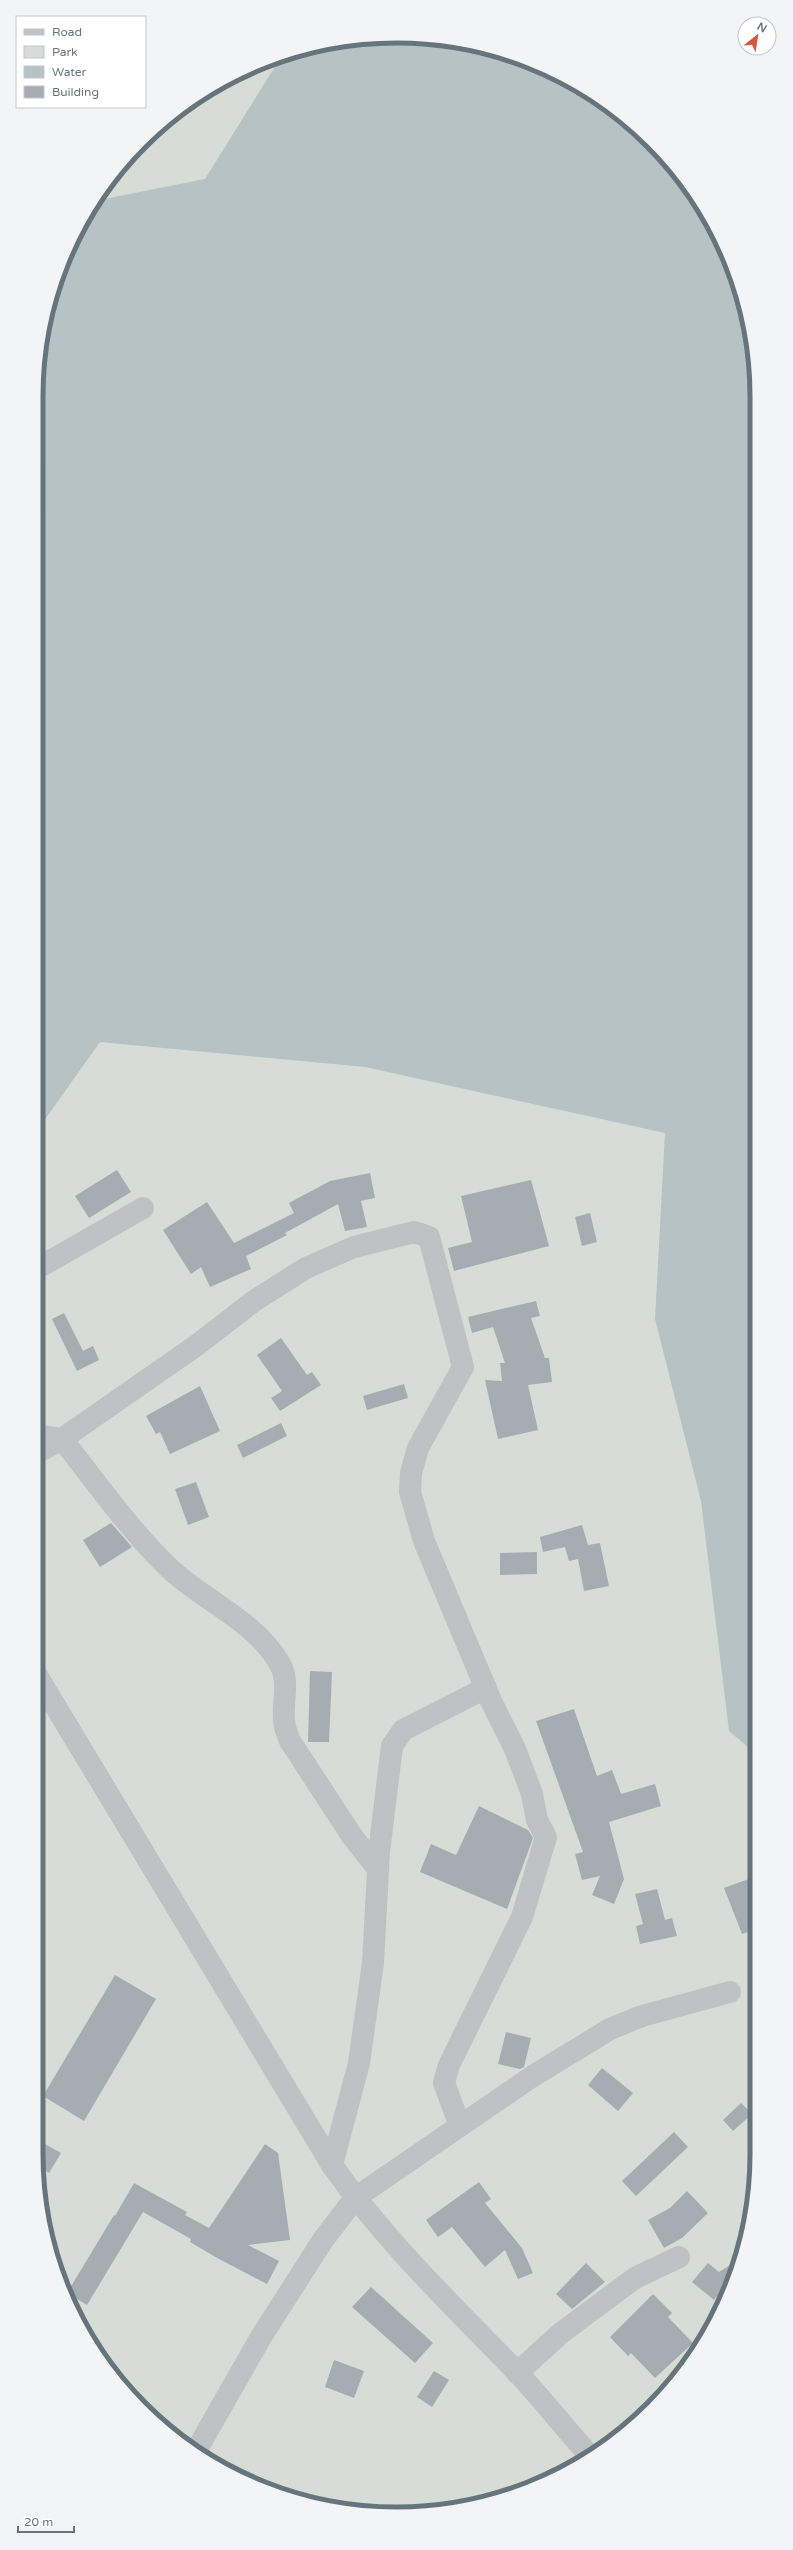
<svg xmlns="http://www.w3.org/2000/svg" width="793" height="2550" viewBox="0 0 793 2550" font-family="'Varela Round',sans-serif">
<style>
.green{fill:#d8dcd6}
.water{fill:#b7c2c5}
.building{fill:#a6adb2}
.lines{fill:none;stroke-linecap:round;stroke-linejoin:round}
.minor{stroke:#bec2c5;stroke-width:22}
.rim{fill:none;stroke:#66757d;stroke-width:5}
</style>
<rect width="100%" height="100%" fill="#f8f8f6"/>
<path class="green" d="M 397,36 L 467,43 L 577,84 L 667,159 L 729,258 L 754,350 L 757,2153 L 750,2224 L 730,2291 L 696,2354 L 616,2440 L 556,2477 L 490,2502 L 420,2513 L 350,2511 L 237,2477 L 177,2440 L 126,2391 L 63,2291 L 43,2224 L 36,2153 L 36,397 L 43,326 L 64,258 L 97,196 L 142,141 L 196,97 L 259,63 L 326,43 Z"/>
<path class="water" d="M 397,36 L 467,43 L 577,84 L 667,159 L 729,258 L 754,350 L 756,1754 L 729,1731 L 701,1501 L 655,1319 L 665,1133 L 365,1067 L 100,1042 L 41,1125 L 36,1122 L 36,397 L 43,326 L 64,258 L 94,201 L 205,179 L 281,57 L 326,43 Z"/>
<g class="building">
<path d="M 117,1170 L 131,1192 L 89,1218 L 75,1196 Z"/>
<path d="M 370,1173 L 375,1198 L 361,1201 L 367,1227 L 345,1231 L 338,1204 L 285,1233 L 287,1235 L 246,1256 L 251,1269 L 210,1287 L 201,1267 L 191,1274 L 163,1230 L 207,1202 L 234,1243 L 294,1213 L 289,1203 L 330,1181 Z"/>
<path d="M 531,1180 L 549,1246 L 454,1271 L 448,1248 L 472,1242 L 461,1196 Z"/>
<path d="M 590,1213 L 597,1242 L 582,1246 L 575,1217 Z"/>
<path d="M 536,1301 L 540,1316 L 531,1318 L 545,1358 L 549,1358 L 552,1382 L 528,1385 L 538,1430 L 498,1439 L 485,1380 L 502,1381 L 500,1363 L 505,1363 L 493,1327 L 472,1333 L 468,1317 Z"/>
<path d="M 64,1313 L 83,1351 L 93,1346 L 99,1360 L 77,1371 L 52,1319 Z"/>
<path d="M 281,1338 L 307,1375 L 312,1372 L 321,1385 L 280,1411 L 271,1398 L 282,1391 L 257,1355 Z"/>
<path d="M 404,1384 L 408,1398 L 367,1410 L 363,1396 Z"/>
<path d="M 200,1386 L 220,1431 L 170,1454 L 160,1432 L 156,1434 L 146,1416 Z"/>
<path d="M 281,1423 L 287,1436 L 243,1458 L 237,1445 Z"/>
<path d="M 196,1482 L 209,1517 L 188,1525 L 175,1489 Z"/>
<path d="M 111,1523 L 132,1547 L 100,1567 L 83,1540 Z"/>
<path d="M 582,1525 L 588,1545 L 600,1543 L 609,1586 L 584,1591 L 578,1559 L 569,1561 L 565,1547 L 543,1552 L 540,1537 Z"/>
<path d="M 537,1552 L 537,1574 L 500,1575 L 500,1553 Z"/>
<path d="M 310,1671 L 332,1672 L 329,1742 L 308,1742 Z"/>
<path d="M 574,1709 L 597,1776 L 612,1770 L 621,1794 L 655,1784 L 661,1806 L 609,1822 L 624,1879 L 614,1904 L 592,1895 L 600,1876 L 582,1880 L 575,1854 L 583,1852 L 536,1721 Z"/>
<path d="M 479,1806 L 528,1830 L 533,1838 L 507,1909 L 420,1872 L 431,1844 L 456,1855 Z"/>
<path d="M 757,1876 L 757,1929 L 742,1934 L 724,1888 Z"/>
<path d="M 657,1889 L 665,1920 L 672,1918 L 677,1936 L 640,1944 L 636,1926 L 643,1924 L 635,1894 Z"/>
<path d="M 115,1975 L 156,1999 L 84,2121 L 43,2096 Z"/>
<path d="M 506,2032 L 531,2038 L 524,2067 L 520,2069 L 498,2064 Z"/>
<path d="M 602,2068 L 633,2093 L 618,2111 L 588,2085 Z"/>
<path d="M 741,2103 L 752,2114 L 733,2131 L 723,2120 Z"/>
<path d="M 674,2132 L 688,2147 L 636,2196 L 622,2181 Z"/>
<path d="M 36,2139 L 61,2153 L 49,2173 L 37,2166 Z"/>
<path d="M 265,2144 L 278,2153 L 290,2240 L 248,2245 L 279,2261 L 267,2284 L 219,2259 L 190,2242 L 191,2239 L 143,2212 L 87,2305 L 67,2293 L 114,2215 L 115,2216 L 134,2183 L 187,2212 L 185,2215 L 209,2228 Z"/>
<path d="M 479,2182 L 491,2199 L 485,2203 L 522,2248 L 533,2273 L 518,2279 L 505,2250 L 485,2267 L 452,2227 L 438,2237 L 426,2220 Z"/>
<path d="M 687,2191 L 708,2213 L 682,2238 L 664,2248 L 648,2220 L 670,2208 Z"/>
<path d="M 740,2259 L 735,2274 L 714,2300 L 692,2282 L 708,2263 L 719,2272 Z"/>
<path d="M 586,2263 L 605,2282 L 572,2309 L 556,2294 Z"/>
<path d="M 371,2287 L 433,2343 L 415,2363 L 352,2307 Z"/>
<path d="M 653,2294 L 672,2313 L 668,2317 L 693,2343 L 655,2378 L 631,2353 L 628,2356 L 610,2337 Z"/>
<path d="M 334,2360 L 364,2371 L 354,2398 L 325,2387 Z"/>
<path d="M 434,2371 L 449,2380 L 432,2407 L 417,2397 Z"/>
</g>
<g class="lines">
<g class="minor">
<path d="M 36,1269 L 143,1208"/>
<path d="M 36,1435 L 62,1439 C 96,1482 129,1529 168,1567 C 203,1601 255,1620 280,1664 C 291,1683 280,1707 285,1727 C 286,1731 288,1736 290,1741 L 352,1836 L 378,1869"/>
<path d="M 36,1453 L 62,1439 L 197,1345 L 254,1301 L 306,1268 L 354,1247 L 414,1232 L 429,1237 L 463,1367 L 418,1448 L 411,1473 L 410,1492 L 424,1541 L 491,1701 L 515,1749 L 532,1794 L 537,1820 L 546,1837 L 522,1917 L 449,2065 L 444,2083 L 460,2126"/>
<path d="M 36,1674 L 332,2165 C 385,2241 452,2305 516,2371 C 541,2398 565,2428 590,2456"/>
<path d="M 332,2165 L 359,2063 L 373,1963 L 379,1852 L 392,1746 L 403,1730 L 486,1688"/>
<path d="M 517,2373 L 561,2333 L 635,2278 L 679,2257"/>
<path d="M 196,2451 L 261,2337 L 323,2240 L 355,2198 L 533,2076 L 610,2029 L 642,2016 L 730,1992"/>
</g>
</g>
<path d="M0 0H793V2550H0ZM396 43H397A353 353 0 0 1 750 396V2154A353 353 0 0 1 397 2507H396A353 353 0 0 1 43 2154V396A353 353 0 0 1 396 43Z" fill="#f3f4f5" fill-rule="evenodd"/>
<path class="rim" d="M396 43H397A353 353 0 0 1 750 396V2154A353 353 0 0 1 397 2507H396A353 353 0 0 1 43 2154V396A353 353 0 0 1 396 43Z"/>
<rect x="16" y="16" width="130" height="92" fill="#ffffff" stroke="#c2c8cb"/>
<rect x="24" y="29" width="20" height="6" fill="#bec2c5" stroke="#c2c8cb"/>
<text x="52" y="36" font-size="12" fill="#66757d">Road</text>
<rect x="24" y="46" width="20" height="12" fill="#d8dcd6" stroke="#c2c8cb"/>
<text x="52" y="56" font-size="12" fill="#66757d">Park</text>
<rect x="24" y="66" width="20" height="12" fill="#b7c2c5" stroke="#c2c8cb"/>
<text x="52" y="76" font-size="12" fill="#66757d">Water</text>
<rect x="24" y="86" width="20" height="12" fill="#a6adb2" stroke="#c2c8cb"/>
<text x="52" y="96" font-size="12" fill="#66757d">Building</text>
<g transform="translate(757 36) rotate(30)"><circle r="19" fill="#ffffff" stroke="#c2c8cb"/>
<path d="M0-3L7 15L0 10L-7 15Z" fill="#d0563e"/>
<text y="-6" font-size="11" font-weight="bold" text-anchor="middle" fill="#66757d">N</text>
</g>
<path d="M18 2526v6h56v-6" fill="none" stroke="#66757d" stroke-width="2"/>
<text x="24" y="2526" font-size="12" fill="#66757d" stroke="#ffffff" stroke-width="3" paint-order="stroke">20 m</text>
</svg>
